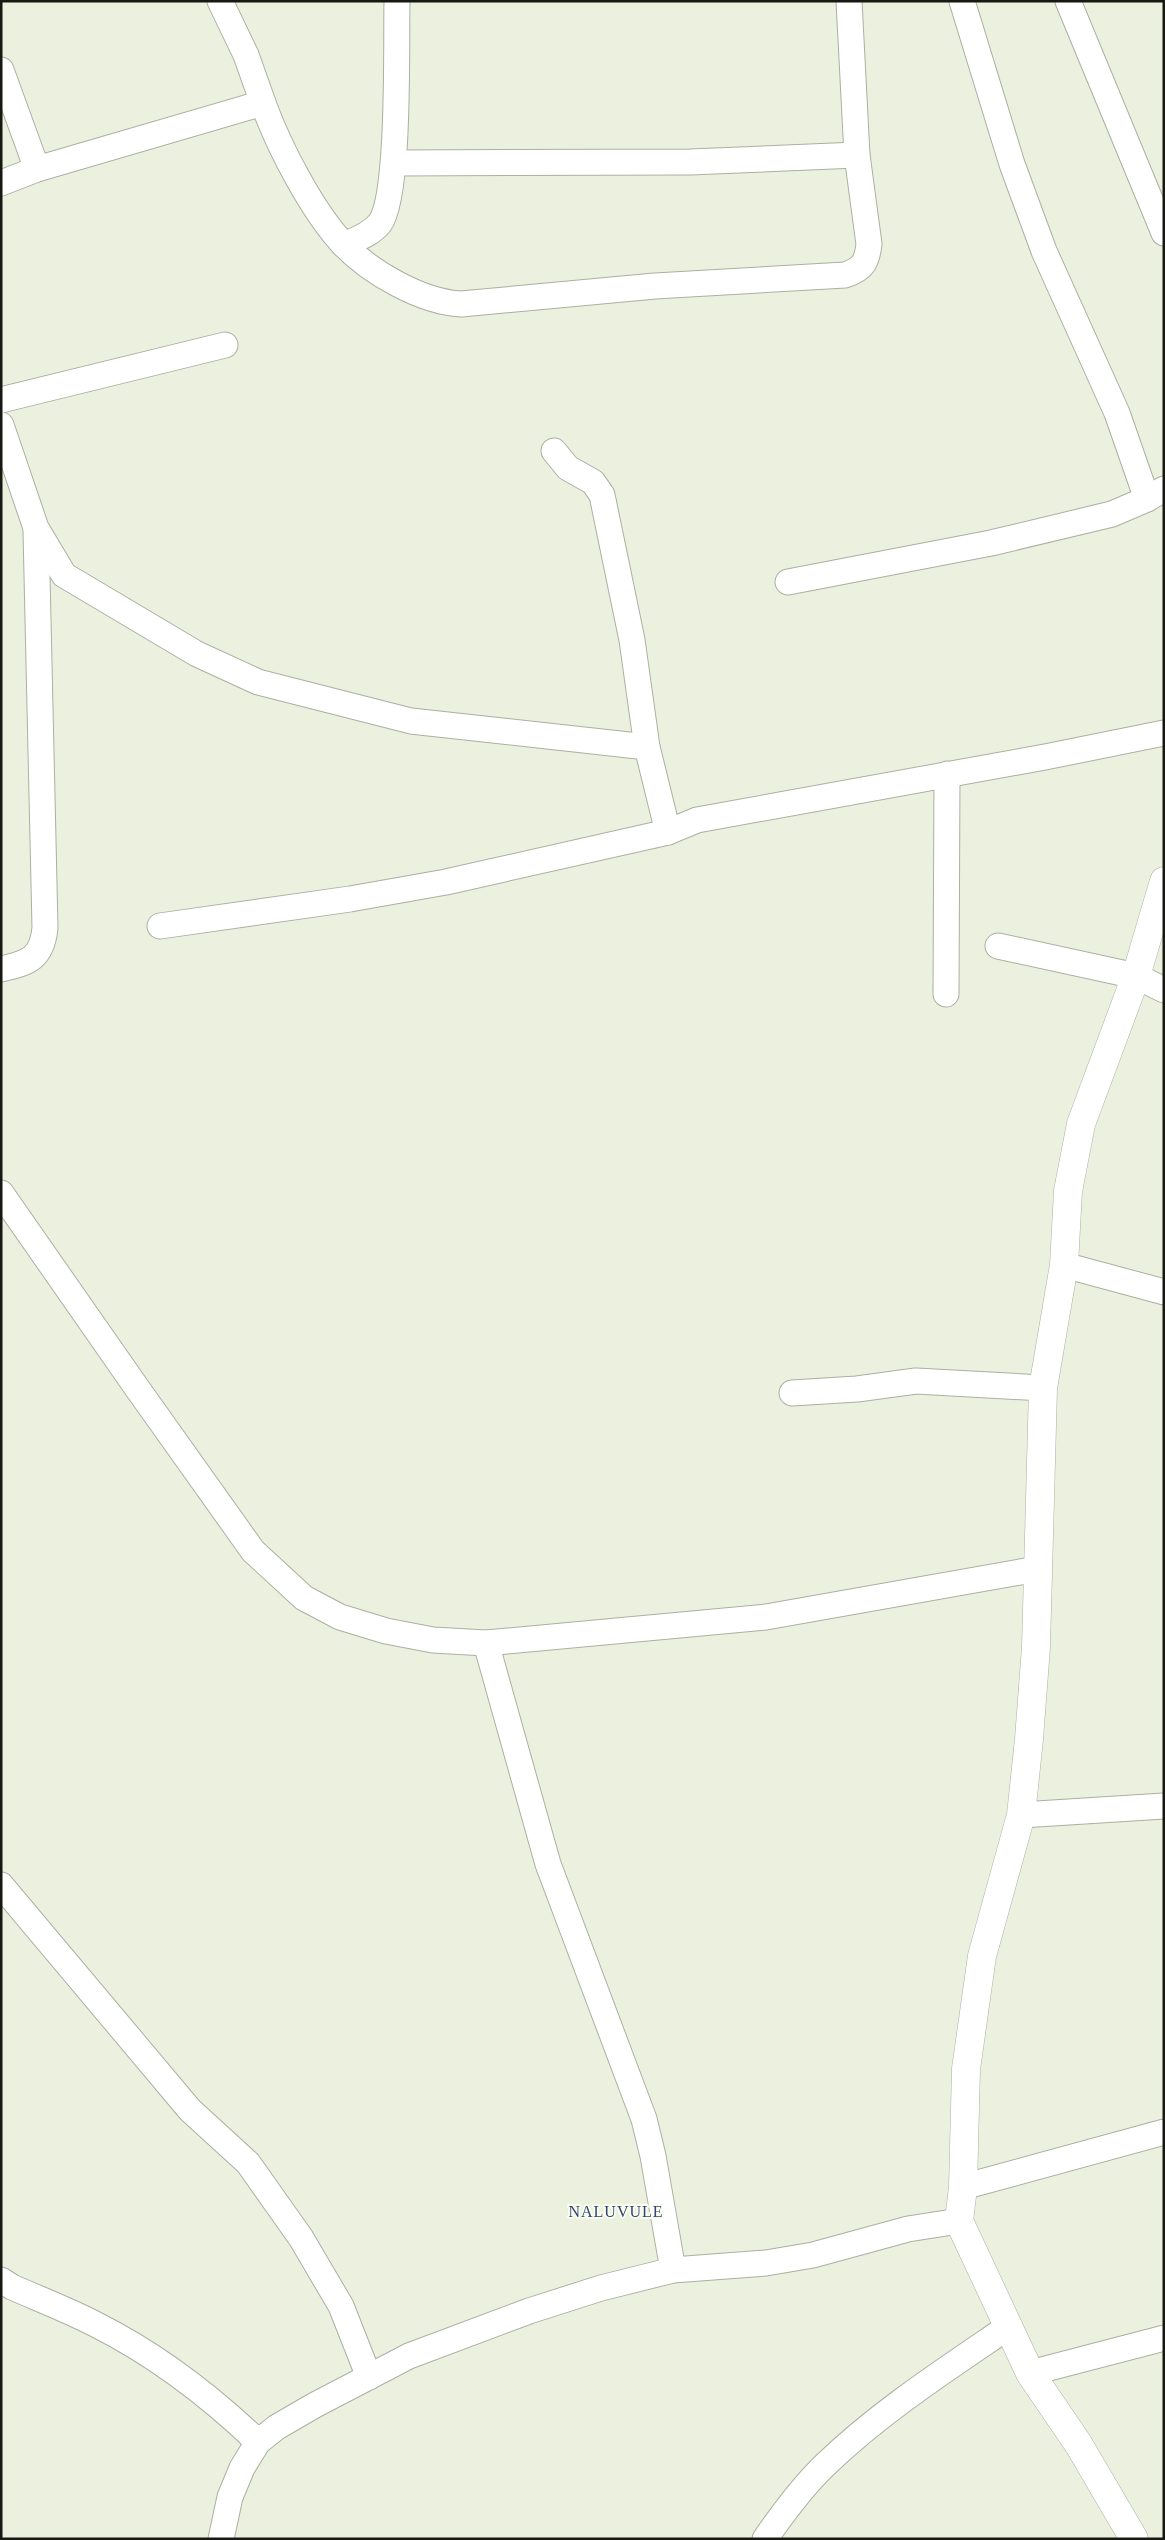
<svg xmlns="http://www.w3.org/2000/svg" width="1165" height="2540" viewBox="0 0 1165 2540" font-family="'Times New Roman',serif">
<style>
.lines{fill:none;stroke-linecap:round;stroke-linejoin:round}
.street-casing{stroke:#abb0a0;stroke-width:27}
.secondary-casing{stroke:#abb0a0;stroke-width:29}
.street{stroke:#fff;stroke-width:25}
.secondary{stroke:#fff;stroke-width:28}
.labels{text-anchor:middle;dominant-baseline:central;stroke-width:4;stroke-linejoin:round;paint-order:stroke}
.quarter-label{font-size:16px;letter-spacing:1px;fill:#31427c;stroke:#f8fdec}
</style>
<rect width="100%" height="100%" fill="#ebf0df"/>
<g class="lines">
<defs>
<g id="street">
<path d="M 962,1 L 1012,164 L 1044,251 L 1117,413 L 1147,499 L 1164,489"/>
<path d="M 1068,1 L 1164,233"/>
<path d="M 1,70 L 37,169"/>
<path d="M 263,103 C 279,147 312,211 344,245 C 371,273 422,302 461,304 L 655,286 L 845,275 C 863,269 867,262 869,244 L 857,155 L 849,1"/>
<path d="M 394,163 L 690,162 L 857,155"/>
<path d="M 1,183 L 37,169 L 263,103 L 246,55 L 220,1"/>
<path d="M 344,245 C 357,239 371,234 380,223 C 400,195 396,43 397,1"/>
<path d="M 1,400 L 225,345"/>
<path d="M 1,425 L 36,528 L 64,575 L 197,654 L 258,682 L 411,721 L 647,747 L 668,832"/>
<path d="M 554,451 L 568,468 L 593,482 L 602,495 L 632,640 L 647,747"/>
<path d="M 788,582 L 991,543 L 1112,514 L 1147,499"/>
<path d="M 160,926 L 350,899 L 446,882 L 668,832 L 697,820 L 1045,757 L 1164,733"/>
<path d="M 998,946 L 1136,976 L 1164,990"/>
<path d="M 1,969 C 29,963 42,958 45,928 L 36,531"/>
<path d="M 946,994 L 947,774"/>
<path d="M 1,1193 L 137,1388 L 253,1551 L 304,1598 L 340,1617 L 386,1631 L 433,1640 L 486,1643 L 766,1617 L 1037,1569"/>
<path d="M 1064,1265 L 1164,1292"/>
<path d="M 792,1393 L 857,1389 L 916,1381 L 1043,1388"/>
<path d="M 486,1643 L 548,1864 L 644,2119 L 653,2156 L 673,2270"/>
<path d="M 1021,1815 L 1164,1806"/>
<path d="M 1,1885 L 190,2110 L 248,2163 L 301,2238 L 341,2306 L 369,2377"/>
<path d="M 963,2187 L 1164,2132"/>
<path d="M 1,2280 L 12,2287 C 39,2299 68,2310 95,2324 C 155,2354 210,2396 258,2442"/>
<path d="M 1030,2373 L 1164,2338"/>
<path d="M 221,2539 L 230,2497 L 242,2468 L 258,2442 L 277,2427 L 315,2405 L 409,2356 L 529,2311 L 601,2288 L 673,2270 L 766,2263 L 813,2255 L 908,2229 L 959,2221"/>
<path d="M 765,2539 C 783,2513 803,2486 825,2465 C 880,2412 945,2370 1008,2327"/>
</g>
<path id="secondary" d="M 1134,2539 L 1079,2445 L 1030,2373 L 959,2221 L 963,2187 L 966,2069 L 982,1956 L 1021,1815 L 1029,1739 L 1036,1647 L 1043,1388 L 1064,1265 L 1068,1191 L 1081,1124 L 1136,976 L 1164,881"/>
</defs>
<use href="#street" class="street-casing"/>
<use href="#secondary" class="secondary-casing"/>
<use href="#street" class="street"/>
<use href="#secondary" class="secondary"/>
</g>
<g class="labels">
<g class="quarter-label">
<text x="616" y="2211">NALUVULE</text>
</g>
</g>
<rect width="1165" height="2540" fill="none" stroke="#171812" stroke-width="5"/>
</svg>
